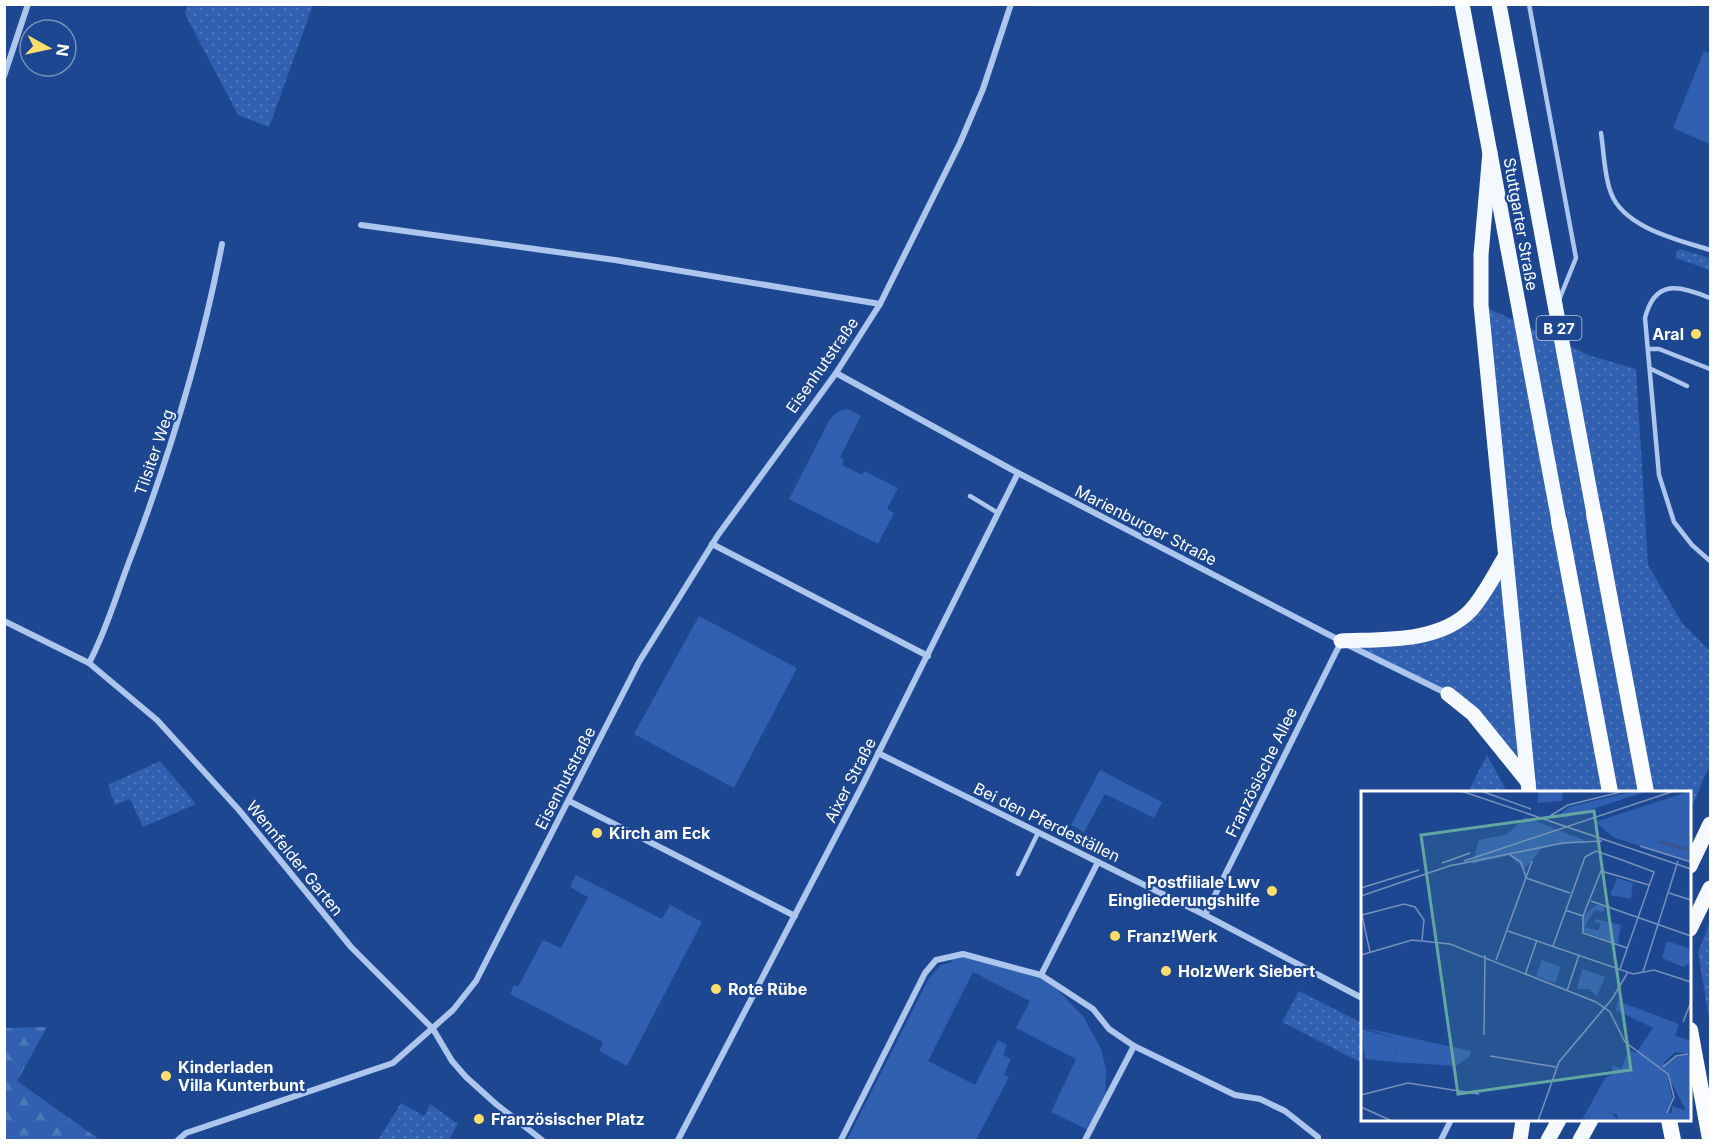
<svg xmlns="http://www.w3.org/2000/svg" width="1715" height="1145" viewBox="0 0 1715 1145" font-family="Inter,sans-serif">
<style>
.grass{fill:url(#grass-dots)}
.forest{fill:url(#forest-firs)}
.green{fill:#3060af}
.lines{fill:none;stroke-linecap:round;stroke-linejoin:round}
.service{stroke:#adc6ee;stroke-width:4.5}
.minor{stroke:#adc6ee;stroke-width:6}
.primary{stroke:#f4f8ff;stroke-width:15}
.trunk{stroke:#fafcff;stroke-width:16}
.poi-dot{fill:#fdde6c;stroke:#1d4791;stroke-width:2}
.labels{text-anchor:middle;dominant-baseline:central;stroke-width:4.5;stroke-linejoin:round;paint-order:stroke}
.shield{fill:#1d4791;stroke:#bbc8de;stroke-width:1.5}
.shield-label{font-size:15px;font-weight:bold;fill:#fff}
.street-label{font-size:16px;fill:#fff;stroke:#1d4791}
.poi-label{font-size:16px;font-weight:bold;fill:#fff;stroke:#1d4791;text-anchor:start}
.inset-river{fill:none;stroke:#38568c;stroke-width:3}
.inset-road{fill:none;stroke:#7791bd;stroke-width:1.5}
.view{fill:#63a6a1;fill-opacity:0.15;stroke:#63a6a1;stroke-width:3}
.inset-edge{fill:none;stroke:#fff;stroke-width:3}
</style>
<defs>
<pattern id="grass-dots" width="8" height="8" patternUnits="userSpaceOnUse" patternTransform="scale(1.5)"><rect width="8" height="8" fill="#3060af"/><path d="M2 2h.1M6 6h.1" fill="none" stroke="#4f78bb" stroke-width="1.8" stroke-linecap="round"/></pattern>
<pattern id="forest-firs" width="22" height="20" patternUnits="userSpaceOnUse" patternTransform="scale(1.5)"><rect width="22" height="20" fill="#3060af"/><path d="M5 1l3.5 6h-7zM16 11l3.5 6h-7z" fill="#4f78bb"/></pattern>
</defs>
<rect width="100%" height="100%" fill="#1d4791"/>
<g class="grass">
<path d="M 187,5 L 313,5 L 269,127 L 238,115 L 185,14 Z"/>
<path d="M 1680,249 L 1710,258 L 1710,270 L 1676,258 L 1676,252 Z"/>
<path d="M 1481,305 L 1591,356 L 1636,369 L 1648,565 L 1682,623 L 1710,651 L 1710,764 L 1690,811 L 1690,792 L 1529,792 L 1448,694 L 1341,641 L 1453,624 L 1505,557 Z"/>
<path d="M 1487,755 L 1507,792 L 1468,792 Z"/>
<path d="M 160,761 L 196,804 L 143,827 L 130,799 L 115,805 L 108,785 Z"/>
<path d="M 1710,922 L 1710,1025 L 1698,952 Z"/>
<path d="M 1299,991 L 1362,1023 L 1362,1063 L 1282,1022 Z"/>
<path d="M 401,1103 L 424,1116 L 430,1104 L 458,1124 L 449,1140 L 378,1140 Z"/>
</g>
<path class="forest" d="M 47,1027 L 17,1081 L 100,1140 L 5,1140 L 5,1028 Z"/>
<g class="green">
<path d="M 1704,51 L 1710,53 L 1710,144 L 1673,128 Z"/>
<path d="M 848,409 L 861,416 L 840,457 L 844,460 L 842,465 L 862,475 L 864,471 L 898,488 L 887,509 L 894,513 L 878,544 L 789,499 L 830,419 L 839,411 Z"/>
<path d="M 699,616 L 797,668 L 734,788 L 634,734 Z"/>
<path d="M 1100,770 L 1162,802 L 1154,818 L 1105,794 L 1084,832 L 1071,825 Z"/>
<path d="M 576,875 L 662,919 L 670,905 L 702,922 L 627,1066 L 599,1051 L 603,1042 L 510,994 L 514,985 L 518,987 L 543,940 L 561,948 L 588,897 L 570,887 Z"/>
<path d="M 963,954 L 1047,979 L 1083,1016 L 1101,1049 L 1106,1069 L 1105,1102 L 1090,1131 L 1051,1112 L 1076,1059 L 1016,1028 L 1030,1001 L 973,972 L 928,1061 L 975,1085 L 998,1040 L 1007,1045 L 1003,1055 L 1011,1059 L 1004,1074 L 1009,1077 L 976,1140 L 847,1140 L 929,978 L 941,965 L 953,962 L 947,956 Z"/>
</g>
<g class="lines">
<g class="service">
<path d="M 1529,4 L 1576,258 L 1559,300"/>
<path d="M 1601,133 C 1604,152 1604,175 1611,193 C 1624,228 1679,240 1710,250"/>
<path d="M 1710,298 C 1679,285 1655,279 1645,318 L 1659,475 L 1674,522 L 1692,545 L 1710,561"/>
<path d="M 1649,349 L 1659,349 L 1710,369"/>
<path d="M 1651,369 L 1687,386"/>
<path d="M 970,496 L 998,513"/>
<path d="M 1018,874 L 1038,833"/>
</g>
<g class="minor">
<path d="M 4,76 L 28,4"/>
<path d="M 361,225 L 615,260 L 880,304"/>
<path d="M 836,373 L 1018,473 L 1341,641"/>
<path d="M 712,544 L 928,656"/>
<path d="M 4,621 L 89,663 L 157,720 L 239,810 L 351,947 L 433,1029 L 452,1061 L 466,1077 L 496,1104 L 542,1140"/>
<path d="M 1350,646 L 1448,694"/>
<path d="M 89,663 C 106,631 116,596 129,562 C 169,458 201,353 222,244"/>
<path d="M 878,753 L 1205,915 L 1362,998"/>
<path d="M 569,801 L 795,916"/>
<path d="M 1205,915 L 1341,642"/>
<path d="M 1041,975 L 1098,862"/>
<path d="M 178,1140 L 186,1133 L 393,1063 L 453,1010 L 476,981 L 639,662 L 718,535 L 836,373 L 880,304 L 960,143 L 983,89 L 1011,4"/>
<path d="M 678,1140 L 863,784 L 1018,473"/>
<path d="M 841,1140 L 925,973 L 936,960 L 963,954 L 1041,975 L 1093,1009 L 1109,1029 L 1134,1046 L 1235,1095 L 1260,1099 L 1285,1111 L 1318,1137 L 1318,1140"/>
<path d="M 1085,1140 L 1134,1046"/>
<path d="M 1441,1140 L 1451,1120"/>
</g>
<g class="primary">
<path d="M 1462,4 L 1559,521"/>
<path d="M 1499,4 L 1594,514"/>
<path d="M 1490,152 L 1481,255 L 1481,305 L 1529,792"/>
<path d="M 1341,641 C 1382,639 1439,643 1470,611 C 1484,596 1494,575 1505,557"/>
<path d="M 1448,694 L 1473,714 L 1528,782"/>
<path d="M 1690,866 L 1710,824"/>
<path d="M 1690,929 L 1710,888"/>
<path d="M 1520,1140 L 1523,1120"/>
<path d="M 1548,1140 L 1559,1120"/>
<path d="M 1580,1140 L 1591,1120"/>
</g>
<g class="trunk">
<path d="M 1594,514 L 1646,792"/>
<path d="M 1559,521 L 1610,792"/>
<path d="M 1690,1030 L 1710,1139"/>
<path d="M 1669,1120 L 1673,1140"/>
</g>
</g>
<g class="poi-dot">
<circle cx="1696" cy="334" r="6"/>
<circle cx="597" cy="833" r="6"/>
<circle cx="1272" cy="891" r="6"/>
<circle cx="1115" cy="936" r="6"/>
<circle cx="1166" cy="971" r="6"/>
<circle cx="716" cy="989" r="6"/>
<circle cx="166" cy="1076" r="6"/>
<circle cx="479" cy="1119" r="6"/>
</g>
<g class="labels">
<rect class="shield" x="1536.5" y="316" width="45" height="24" rx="4.5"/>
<g class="shield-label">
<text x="1559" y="328">B 27</text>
</g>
<g class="street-label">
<text transform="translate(1521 224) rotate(80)">Stuttgarter Straße</text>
<text transform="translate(822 365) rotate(-55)">Eisenhutstraße</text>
<text transform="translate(154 452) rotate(-71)">Tilsiter Weg</text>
<text transform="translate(1146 525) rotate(27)">Marienburger Straße</text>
<text transform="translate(1261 772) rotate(-64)">Französische Allee</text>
<text transform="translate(565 778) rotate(-63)">Eisenhutstraße</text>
<text transform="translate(850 780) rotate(-63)">Aixer Straße</text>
<text transform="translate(1047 822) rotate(26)">Bei den Pferdeställen</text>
<text transform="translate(295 858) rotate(51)">Wennfelder Garten</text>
</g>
<g class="poi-label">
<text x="1684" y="334" text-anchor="end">Aral</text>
<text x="609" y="833">Kirch am Eck</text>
<text x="1260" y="882" text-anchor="end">Postfiliale Lwv<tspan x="1260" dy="18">Eingliederungshilfe</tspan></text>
<text x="1127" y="936">Franz!Werk</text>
<text x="1178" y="971">HolzWerk Siebert</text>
<text x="728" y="989">Rote Rübe</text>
<text x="178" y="1067">Kinderladen<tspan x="178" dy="18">Villa Kunterbunt</tspan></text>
<text x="491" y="1119">Französischer Platz</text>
</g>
</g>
<g transform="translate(1361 791)">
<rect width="330" height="330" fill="#1d4791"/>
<path d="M 273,0 L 287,0 L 204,27 L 197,25 L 208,16 ZM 164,26 L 225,50 L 182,56 L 163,79 L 149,64 L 111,73 L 118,49 L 147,43 ZM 257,210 L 318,233 L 313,247 L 255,219 ZM 0,236 L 110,260 L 109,265 L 95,275 L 33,271 L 37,248 ZM 252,283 L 268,299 L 285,307 L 291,300 L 309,313 L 307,322 L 311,322 L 311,315 L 326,320 L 330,330 L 258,330 L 256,324 L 239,318 L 221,329 L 244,287 Z" fill="#3060af"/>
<path d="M 330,0 L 330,71 L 254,47 L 234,31 ZM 292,237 L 330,250 L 330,263 L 314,261 L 303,271 L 311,307 L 309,313 L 291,300 L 285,307 L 268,299 L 252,283 L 251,274 L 260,278 L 268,259 L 275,262 ZM 245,317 L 258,330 L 220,330 L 239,318 Z" fill="#3060af"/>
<path d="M 178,0 L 202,0 L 201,10 L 176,12 ZM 256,87 L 272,92 L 270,108 L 249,104 ZM 235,114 L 244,115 L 242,121 L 234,119 L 223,136 L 237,140 L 240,133 L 233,131 L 235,128 L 260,134 L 257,152 L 262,155 L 221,140 L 222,125 ZM 306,150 L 330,158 L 330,171 L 322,176 L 301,167 ZM 181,169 L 200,176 L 194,192 L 175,185 ZM 221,178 L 244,186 L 236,205 L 228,198 L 216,198 ZM 0,238 L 37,248 L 33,271 L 4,268 ZM 68,256 L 86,261 L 84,270 L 65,265 ZM 330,263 L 330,329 L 302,276 L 311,267 Z" fill="#3060af"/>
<path class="inset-river" d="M 298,51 L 330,59"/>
<path class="inset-road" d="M 100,0 L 330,78M 120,0 L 170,18M 189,25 L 207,14 L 264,0M 279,55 L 330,71M 142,57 L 313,0M 149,64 L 160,71 L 165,87M 103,70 L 142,57M 81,72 L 109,62M 88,75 L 202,52 L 241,50M 165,87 L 209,102M 0,97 L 58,79M 308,102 L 330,109M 0,105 L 91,74M 230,110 L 330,145M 204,119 L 222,125M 0,120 L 9,161M 1,124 L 43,113 L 54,116 L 63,129 L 61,149M 147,140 L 272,183 L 293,179 L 330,191M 192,155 L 224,66 L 235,60 L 261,69 L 293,81 L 259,178M 266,157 L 222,142 L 222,125 L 240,80 L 288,94M 0,164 L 51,149 L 89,153 L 235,211 L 249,221 L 264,251 L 307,283 L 313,306 L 306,322M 135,169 L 171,70M 282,181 L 317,70M 164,184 L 176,149M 206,200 L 218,164M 322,231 L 330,211M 123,244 L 124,164M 129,265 L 195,276M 302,276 L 315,265 L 327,263M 0,304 L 47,292 L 118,303M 0,316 L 31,330M 177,330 L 198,271 L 251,208 L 267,181"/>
<path class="view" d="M 233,20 L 270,279 L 97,303 L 60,44 Z"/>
<rect width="330" height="330" class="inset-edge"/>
</g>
<rect width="1715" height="1145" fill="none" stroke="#ffffff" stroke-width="12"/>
<g transform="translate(48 48) rotate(98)"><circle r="28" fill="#1d4791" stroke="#7791bd" stroke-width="1.5"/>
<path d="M0-4.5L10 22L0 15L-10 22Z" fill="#fdde6c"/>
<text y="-9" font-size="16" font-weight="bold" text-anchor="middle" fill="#ffffff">N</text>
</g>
</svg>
